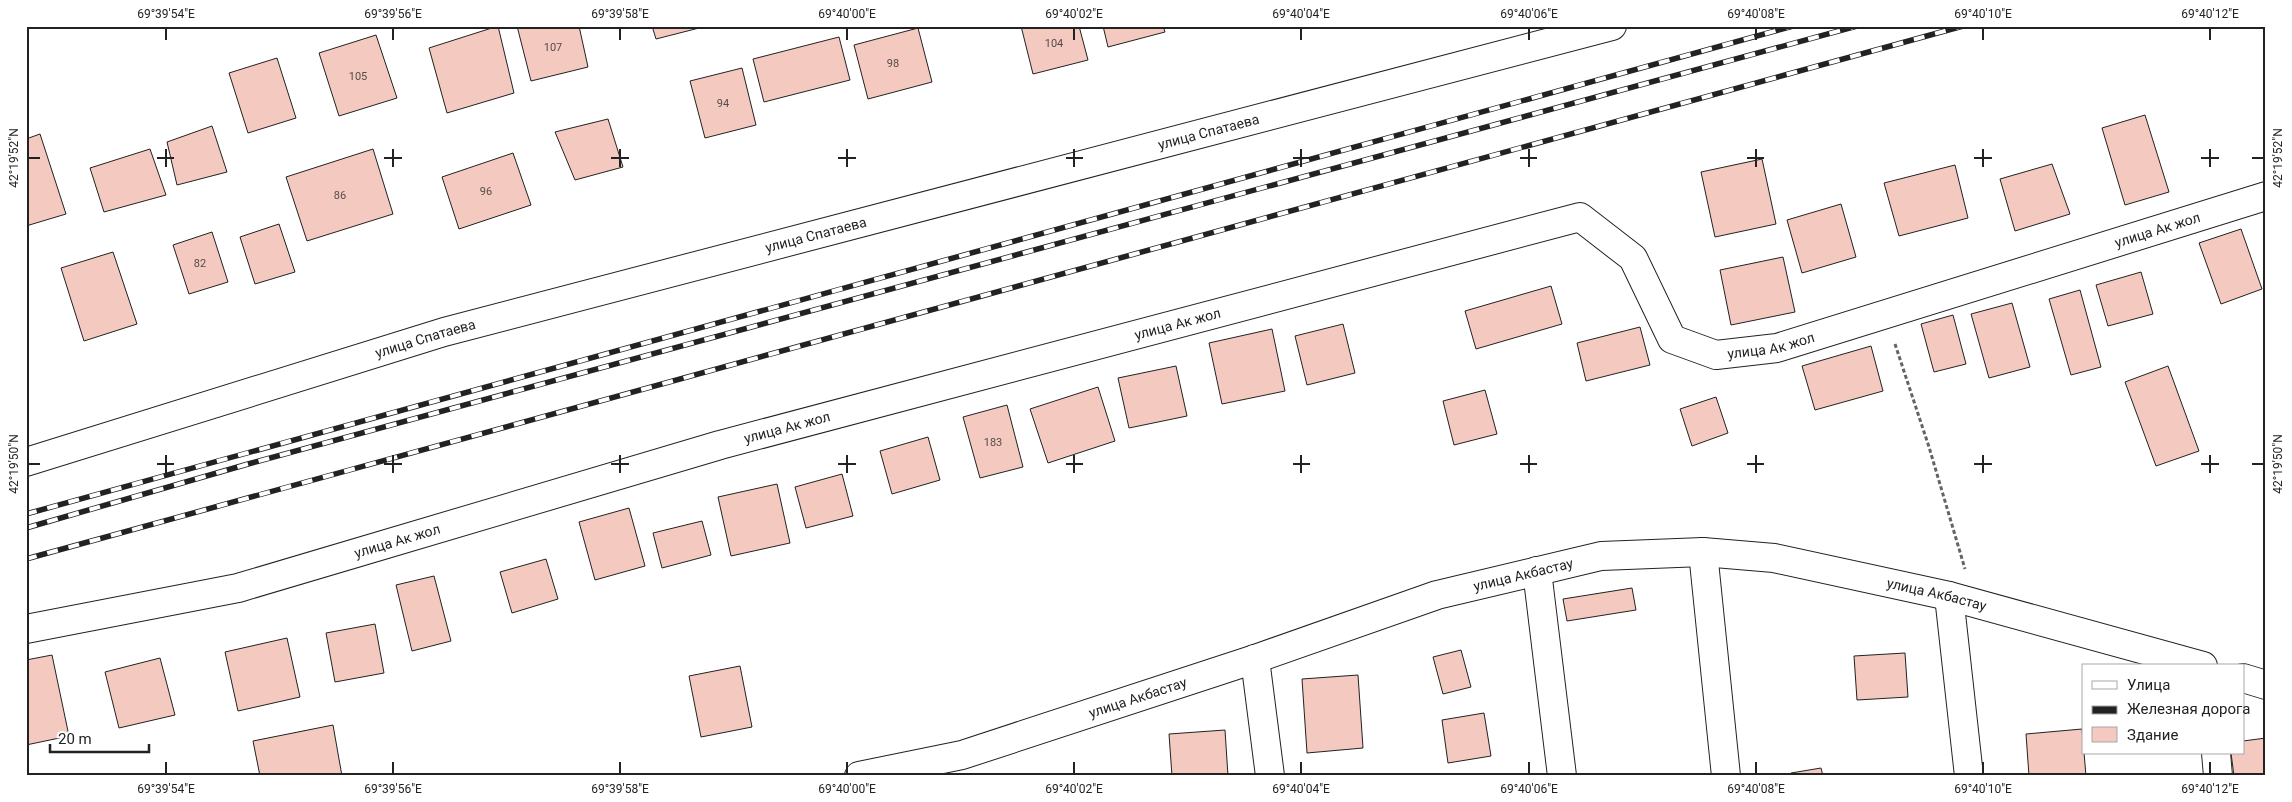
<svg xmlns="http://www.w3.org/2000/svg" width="2292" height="802" viewBox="0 0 2292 802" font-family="Roboto,sans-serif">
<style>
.building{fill:#f3c9c0;stroke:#222}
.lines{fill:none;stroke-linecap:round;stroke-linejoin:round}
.minor-casing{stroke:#222;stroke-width:30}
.path{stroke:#646464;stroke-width:3;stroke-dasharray:4 2.5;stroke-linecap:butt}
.minor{stroke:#fff;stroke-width:28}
.rail-casing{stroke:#222;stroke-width:5.5}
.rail{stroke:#fff;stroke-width:4;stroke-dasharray:11;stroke-linecap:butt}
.ticks{fill:none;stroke:#222;stroke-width:2}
.labels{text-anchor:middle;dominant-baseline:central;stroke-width:4;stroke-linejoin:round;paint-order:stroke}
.number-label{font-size:11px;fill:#564c4a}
.street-label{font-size:14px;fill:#222;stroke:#fff}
.neatline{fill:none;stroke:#222;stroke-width:2}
.ticks-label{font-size:12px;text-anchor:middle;fill:#222}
</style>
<rect width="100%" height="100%" fill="#fff"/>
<g class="building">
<path d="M 498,26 L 514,93 L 447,113 L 429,48 Z"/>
<path d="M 517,26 L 579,26 L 588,67 L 531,81 Z"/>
<path d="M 652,26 L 707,26 L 656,39 Z"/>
<path d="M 1021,26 L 1079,26 L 1088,60 L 1033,74 Z"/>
<path d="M 1103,26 L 1163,26 L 1165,32 L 1108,47 Z"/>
<path d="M 918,28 L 932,82 L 868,99 L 854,45 Z"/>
<path d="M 376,35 L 397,98 L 339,116 L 319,53 Z"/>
<path d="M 839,37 L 850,80 L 764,102 L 753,59 Z"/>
<path d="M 277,58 L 296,118 L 248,133 L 229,73 Z"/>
<path d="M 742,68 L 756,125 L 705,138 L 690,81 Z"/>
<path d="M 2145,115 L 2169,192 L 2125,205 L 2102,128 Z"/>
<path d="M 608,119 L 623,167 L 575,180 L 555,132 Z"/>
<path d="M 212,126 L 227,172 L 177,185 L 167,142 Z"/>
<path d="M 40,134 L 66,214 L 26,226 L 26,139 Z"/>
<path d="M 150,149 L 166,195 L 104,212 L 90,168 Z"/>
<path d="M 373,149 L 393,214 L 307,241 L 286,177 Z"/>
<path d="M 513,153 L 531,205 L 459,229 L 442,177 Z"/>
<path d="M 1762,159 L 1776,224 L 1715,237 L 1701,172 Z"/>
<path d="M 2052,164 L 2070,214 L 2015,231 L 2000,179 Z"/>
<path d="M 1955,165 L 1968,218 L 1899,236 L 1884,183 Z"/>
<path d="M 1841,204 L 1856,257 L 1802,273 L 1787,220 Z"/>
<path d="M 279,224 L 295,272 L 255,284 L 240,237 Z"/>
<path d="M 2241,229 L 2262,289 L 2221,304 L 2199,243 Z"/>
<path d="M 212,232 L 228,282 L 189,294 L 173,245 Z"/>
<path d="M 113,252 L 137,324 L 84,341 L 61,268 Z"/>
<path d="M 1783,257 L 1795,312 L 1731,325 L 1720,270 Z"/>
<path d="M 2141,272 L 2153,314 L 2108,326 L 2096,285 Z"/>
<path d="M 1551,286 L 1562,324 L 1476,349 L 1465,311 Z"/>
<path d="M 2080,290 L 2101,367 L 2071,375 L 2049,299 Z"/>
<path d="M 2012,303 L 2030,367 L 1989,378 L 1971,314 Z"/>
<path d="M 1953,315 L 1966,364 L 1934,372 L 1921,324 Z"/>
<path d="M 1343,324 L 1355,373 L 1307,385 L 1295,336 Z"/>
<path d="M 1640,327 L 1650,365 L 1586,381 L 1577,343 Z"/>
<path d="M 1272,329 L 1285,391 L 1222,404 L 1209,343 Z"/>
<path d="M 1871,346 L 1883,391 L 1815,410 L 1802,366 Z"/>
<path d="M 1176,366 L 1187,416 L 1129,428 L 1118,378 Z"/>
<path d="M 2168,366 L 2199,451 L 2156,466 L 2125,382 Z"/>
<path d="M 1098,387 L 1115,441 L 1048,463 L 1030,409 Z"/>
<path d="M 1485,390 L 1497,434 L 1454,445 L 1443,401 Z"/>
<path d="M 1716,397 L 1728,433 L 1692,446 L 1680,409 Z"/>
<path d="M 1007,405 L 1023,467 L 980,478 L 963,417 Z"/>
<path d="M 928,437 L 940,480 L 892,494 L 880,451 Z"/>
<path d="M 842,474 L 853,516 L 806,528 L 795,487 Z"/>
<path d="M 777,484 L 790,543 L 731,556 L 718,497 Z"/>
<path d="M 629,508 L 645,566 L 595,580 L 579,522 Z"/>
<path d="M 702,521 L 711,555 L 662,568 L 653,533 Z"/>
<path d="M 546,559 L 558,599 L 512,613 L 500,572 Z"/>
<path d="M 434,576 L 451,641 L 412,651 L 396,585 Z"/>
<path d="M 1632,588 L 1636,610 L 1567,621 L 1563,599 Z"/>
<path d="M 375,624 L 384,673 L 335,682 L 326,633 Z"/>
<path d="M 287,638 L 300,697 L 238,711 L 225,652 Z"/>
<path d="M 1461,650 L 1471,687 L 1443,694 L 1433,657 Z"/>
<path d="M 1905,653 L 1908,697 L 1857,700 L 1854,656 Z"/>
<path d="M 52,655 L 69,736 L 26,745 L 26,660 Z"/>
<path d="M 160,658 L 175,715 L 119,728 L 105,672 Z"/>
<path d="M 740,666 L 752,727 L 701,737 L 689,676 Z"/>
<path d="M 1358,675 L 1363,748 L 1307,753 L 1302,679 Z"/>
<path d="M 1484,713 L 1491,756 L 1448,763 L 1442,720 Z"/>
<path d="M 333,725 L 342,776 L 260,776 L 253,741 Z"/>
<path d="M 2082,729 L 2086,776 L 2029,776 L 2026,734 Z"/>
<path d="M 1225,730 L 1228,776 L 1172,776 L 1169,734 Z"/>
<path d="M 2266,738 L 2266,776 L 2234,776 L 2231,753 L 2243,753 L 2243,741 Z"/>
<path d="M 1821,768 L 1823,776 L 1792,776 L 1791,773 Z"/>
</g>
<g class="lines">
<defs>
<g id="minor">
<path id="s1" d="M 26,462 L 444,332 L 1612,26"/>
<path d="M 1703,552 L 1726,776"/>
<path d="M 1537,571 L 1562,776"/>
<path d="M 1949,596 L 1969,776"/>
<path id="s2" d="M 26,629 L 238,588 L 720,445 L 1580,217 L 1633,258 L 1672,339 L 1716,355 L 1777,348 L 2266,196"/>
<path d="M 1255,659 L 1270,776"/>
<path d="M 2243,678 L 2266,685"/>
<path d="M 2216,753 L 2218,776"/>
<path id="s3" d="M 859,776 L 962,755 L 1255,659 L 1437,595 L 1601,556 L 1703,552 L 1774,558 L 1949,596 L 2203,666"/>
</g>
</defs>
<use href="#minor" class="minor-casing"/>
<path class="path" d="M 1895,344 L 1929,447 L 1965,569"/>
<use href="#minor" class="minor"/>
<defs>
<g id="rail">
<path d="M 26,514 L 1793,26"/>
<path d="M 26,528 L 248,464 L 1857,26"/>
<path d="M 26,559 L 1963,26"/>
</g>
</defs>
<use href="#rail" class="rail-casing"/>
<use href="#rail" class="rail"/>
</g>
<path class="ticks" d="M 166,28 L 166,40M 393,28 L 393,40M 620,28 L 620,40M 847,28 L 847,40M 1074,28 L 1074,40M 1301,28 L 1301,40M 1529,28 L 1529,40M 1756,28 L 1756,40M 1983,28 L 1983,40M 2210,28 L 2210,40M 166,149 L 166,167M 393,149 L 393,167M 620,149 L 620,167M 847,149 L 847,167M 1074,149 L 1074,167M 1301,149 L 1301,167M 1529,149 L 1529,167M 1756,149 L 1756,167M 1983,149 L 1983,167M 2210,149 L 2210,167M 28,158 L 40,158M 157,158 L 174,158M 384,158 L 402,158M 611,158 L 629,158M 838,158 L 856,158M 1066,158 L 1083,158M 1293,158 L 1310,158M 1520,158 L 1537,158M 1747,158 L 1764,158M 1974,158 L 1992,158M 2201,158 L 2219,158M 2252,158 L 2264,158M 166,455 L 166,473M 393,455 L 393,473M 620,455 L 620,473M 847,455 L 847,473M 1074,455 L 1074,473M 1301,455 L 1301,473M 1529,455 L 1529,473M 1756,455 L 1756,473M 1983,455 L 1983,473M 2210,455 L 2210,473M 28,464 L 40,464M 157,464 L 174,464M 384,464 L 402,464M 611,464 L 629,464M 838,464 L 856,464M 1066,464 L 1083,464M 1293,464 L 1310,464M 1520,464 L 1537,464M 1747,464 L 1764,464M 1974,464 L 1992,464M 2201,464 L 2219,464M 2252,464 L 2264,464M 166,762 L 166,774M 393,762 L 393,774M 620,762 L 620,774M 847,762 L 847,774M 1074,762 L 1074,774M 1301,762 L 1301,774M 1529,762 L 1529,774M 1756,762 L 1756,774M 1983,762 L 1983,774M 2210,762 L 2210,774"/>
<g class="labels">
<g class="number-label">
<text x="1054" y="43">104</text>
<text x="553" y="47">107</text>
<text x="893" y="63">98</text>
<text x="358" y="76">105</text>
<text x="723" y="103">94</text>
<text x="486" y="191">96</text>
<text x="340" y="195">86</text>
<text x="200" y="263">82</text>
<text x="993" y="442">183</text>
</g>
<g class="street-label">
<text stroke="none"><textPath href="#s1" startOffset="1228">улица Спатаева</textPath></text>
<text stroke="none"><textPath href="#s2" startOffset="2272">улица Ак жол</textPath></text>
<text stroke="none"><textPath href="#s1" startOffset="822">улица Спатаева</textPath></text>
<text stroke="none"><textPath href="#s2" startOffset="1192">улица Ак жол</textPath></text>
<text stroke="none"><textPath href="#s1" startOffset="418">улица Спатаева</textPath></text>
<text stroke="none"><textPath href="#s2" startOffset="1868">улица Ак жол</textPath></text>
<text stroke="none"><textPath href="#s2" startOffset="788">улица Ак жол</textPath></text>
<text stroke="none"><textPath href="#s2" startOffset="382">улица Ак жол</textPath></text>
<text stroke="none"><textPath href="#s3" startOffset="695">улица Акбастау</textPath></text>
<text stroke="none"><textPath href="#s3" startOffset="1115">улица Акбастау</textPath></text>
<text stroke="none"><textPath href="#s3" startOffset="290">улица Акбастау</textPath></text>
</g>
</g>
<rect width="2292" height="802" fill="none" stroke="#ffffff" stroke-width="55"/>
<rect x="2082" y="664" width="162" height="90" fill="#ffffff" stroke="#a7a7a7"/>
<rect x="2092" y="681" width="25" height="8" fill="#ffffff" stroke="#a7a7a7"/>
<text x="2127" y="690" font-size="15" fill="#222222">Улица</text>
<rect x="2092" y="706" width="25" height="8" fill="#222222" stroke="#a7a7a7"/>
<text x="2127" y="714" font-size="15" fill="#222222">Железная дорога</text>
<rect x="2092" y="727" width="25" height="15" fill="#f3c9c0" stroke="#a7a7a7"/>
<text x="2127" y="740" font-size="15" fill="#222222">Здание</text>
<path d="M50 744v8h99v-8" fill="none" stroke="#222222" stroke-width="2.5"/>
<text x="58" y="744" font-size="15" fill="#222222" stroke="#ffffff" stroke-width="4" paint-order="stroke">20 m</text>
<rect x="28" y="28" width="2236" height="746" class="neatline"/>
<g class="ticks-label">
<text x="166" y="18">69°39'54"E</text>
<text x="393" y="18">69°39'56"E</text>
<text x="620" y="18">69°39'58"E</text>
<text x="847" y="18">69°40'00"E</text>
<text x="1074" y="18">69°40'02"E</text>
<text x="1301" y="18">69°40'04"E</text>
<text x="1529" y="18">69°40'06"E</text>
<text x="1756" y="18">69°40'08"E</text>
<text x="1983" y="18">69°40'10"E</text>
<text x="2210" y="18">69°40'12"E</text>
<text transform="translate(14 158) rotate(-90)" y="4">42°19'52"N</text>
<text transform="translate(2278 158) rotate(-90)" y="4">42°19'52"N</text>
<text transform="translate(14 464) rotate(-90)" y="4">42°19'50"N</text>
<text transform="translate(2278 464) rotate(-90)" y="4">42°19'50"N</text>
<text x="166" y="793">69°39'54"E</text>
<text x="393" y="793">69°39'56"E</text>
<text x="620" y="793">69°39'58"E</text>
<text x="847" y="793">69°40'00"E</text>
<text x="1074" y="793">69°40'02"E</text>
<text x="1301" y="793">69°40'04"E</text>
<text x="1529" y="793">69°40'06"E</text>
<text x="1756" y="793">69°40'08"E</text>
<text x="1983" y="793">69°40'10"E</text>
<text x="2210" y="793">69°40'12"E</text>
</g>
</svg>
